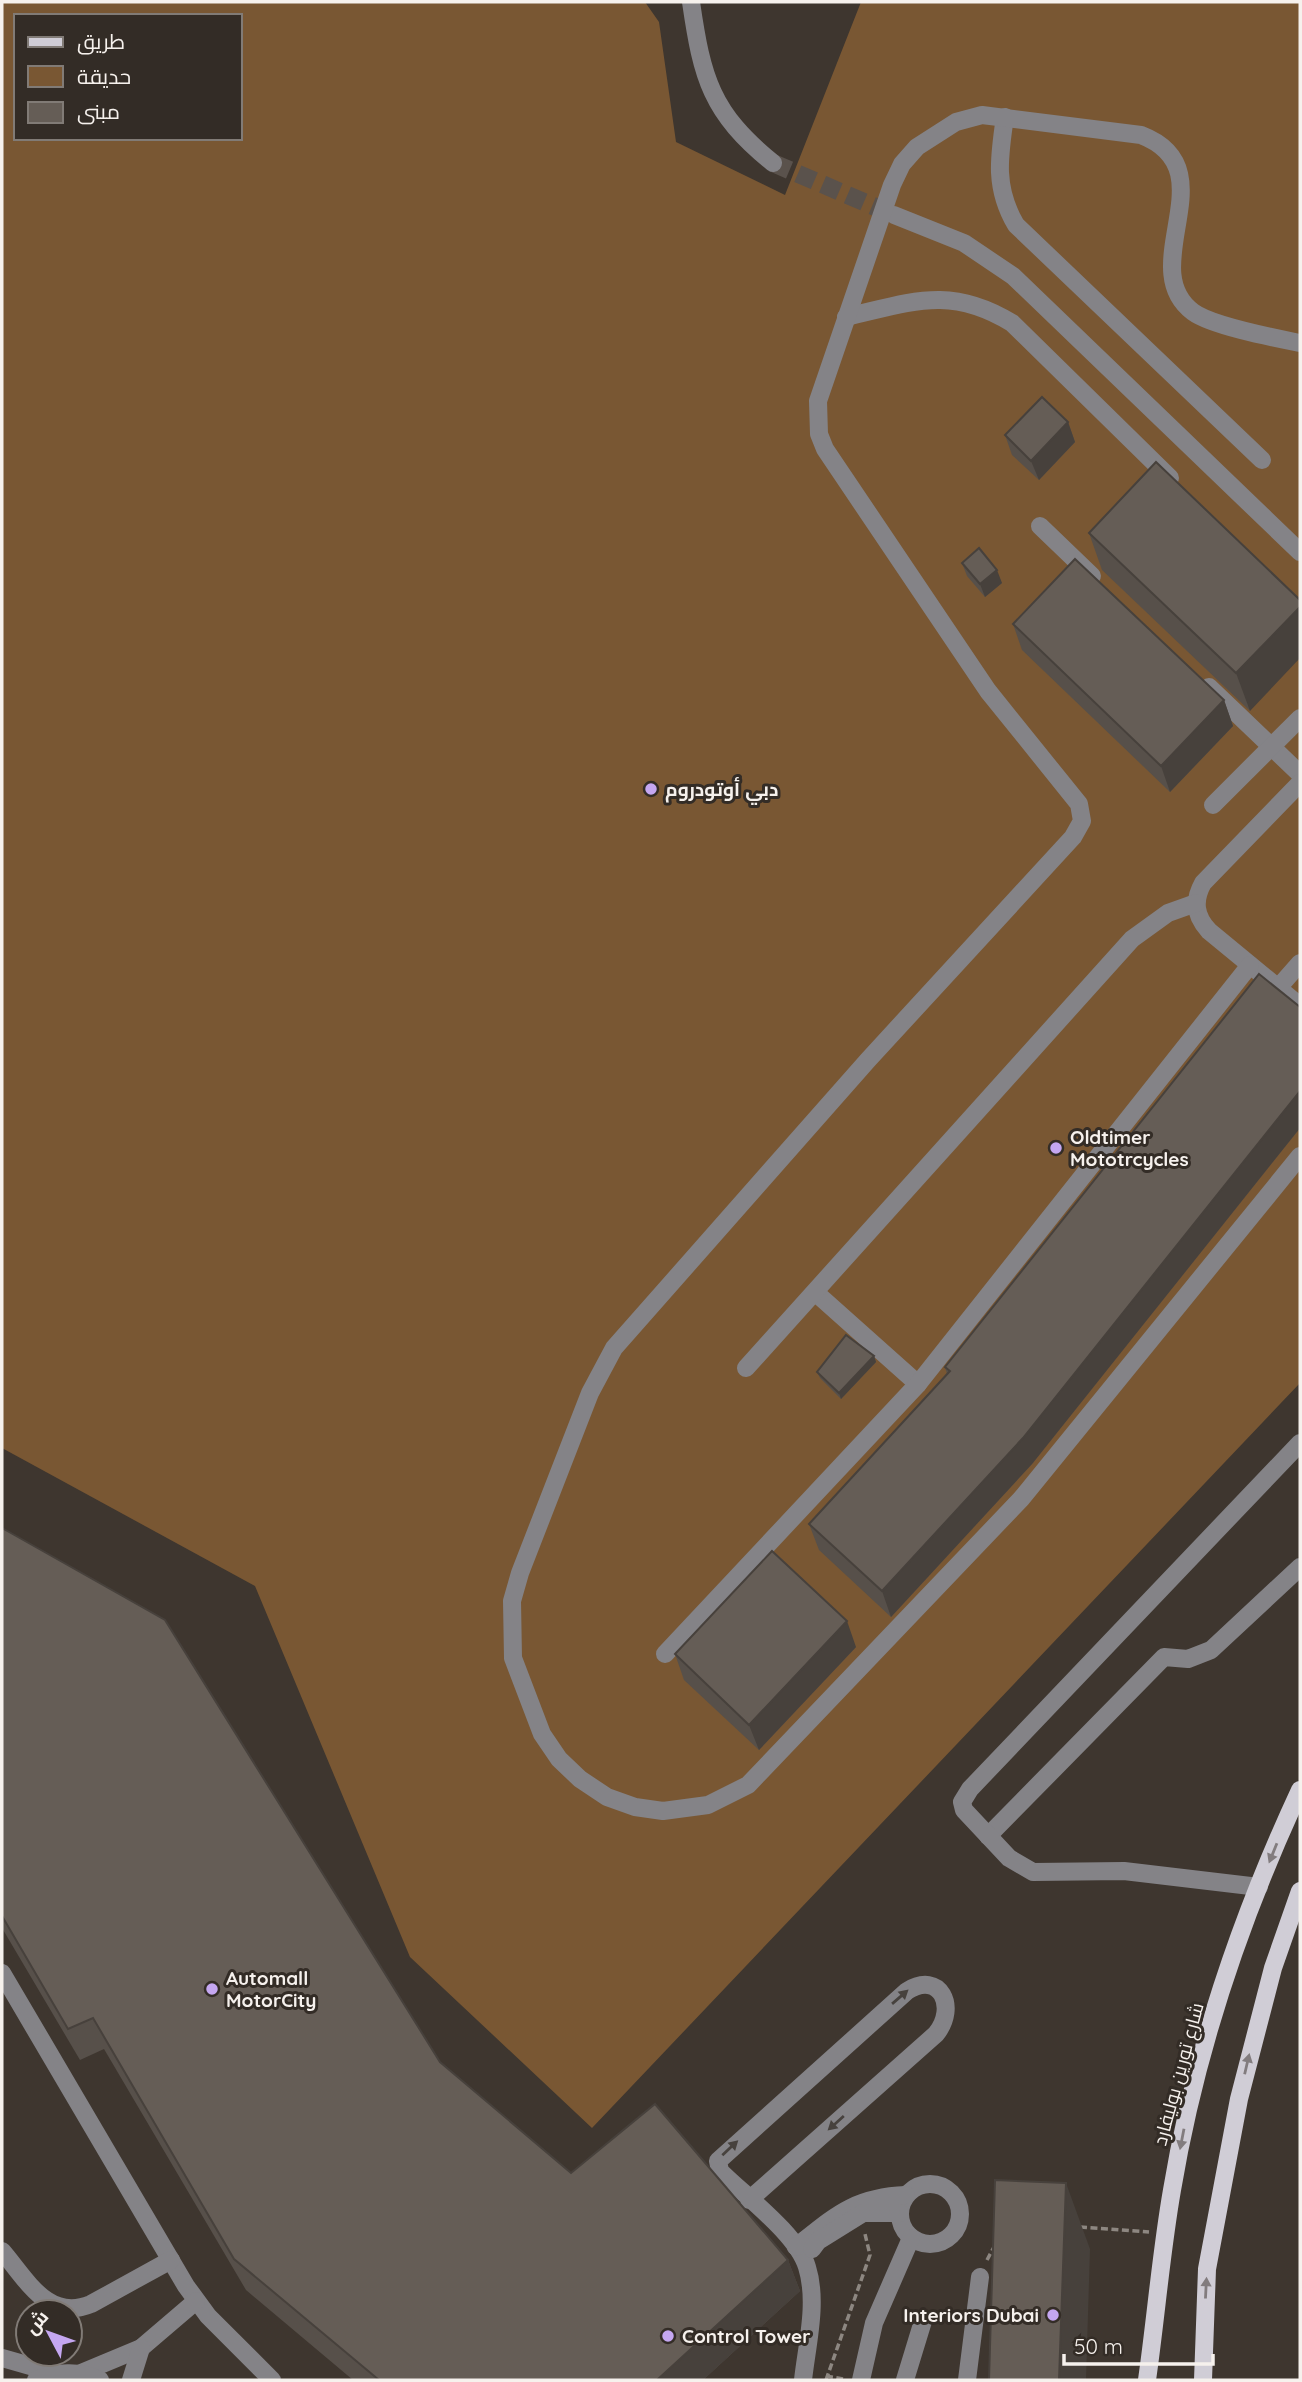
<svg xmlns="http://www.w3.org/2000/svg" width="1302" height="2382" viewBox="0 0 1302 2382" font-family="Quicksand,Cairo,sans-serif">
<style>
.green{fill:#795733;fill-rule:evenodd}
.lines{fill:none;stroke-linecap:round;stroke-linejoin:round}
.minor-tunnel{stroke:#5a524c;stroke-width:18;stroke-dasharray:18 9;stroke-linecap:butt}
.path{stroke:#8d8781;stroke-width:3.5;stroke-dasharray:7 3.5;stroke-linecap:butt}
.minor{stroke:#848387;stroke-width:18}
.major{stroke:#d0cdd6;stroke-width:18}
.wall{fill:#57504a}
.shaded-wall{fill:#47413c}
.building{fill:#655d56;stroke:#47413c;stroke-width:2}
.oneway{fill:#827c7e}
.oneway2{fill:#47423e}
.poi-dot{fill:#c5a7f1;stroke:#332c26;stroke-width:2.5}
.labels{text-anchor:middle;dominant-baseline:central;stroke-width:6;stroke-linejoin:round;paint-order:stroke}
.poi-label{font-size:19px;font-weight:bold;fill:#f6f1ed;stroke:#332c26;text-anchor:start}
.street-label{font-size:19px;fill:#f6f1ed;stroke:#332c26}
</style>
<rect width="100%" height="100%" fill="#3e362f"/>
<path class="green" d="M 2,2 L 645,2 L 659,22 L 676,142 L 785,195 L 861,2 L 1300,2 L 1300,1383 L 592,2128 L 410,1957 L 255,1586 L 2,1448 ZM 16,16 L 240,16 L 240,138 L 16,138 Z"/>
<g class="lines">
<path class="minor-tunnel" d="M 773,163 L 894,215"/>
<g class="path">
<path d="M 1080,2227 L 1149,2232"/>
<path d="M 987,2260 L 995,2245"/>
<path d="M 826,2376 L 843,2379"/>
<path d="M 826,2380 L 870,2255 L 865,2234"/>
</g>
<g class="minor">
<path d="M 691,2 C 702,78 711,113 773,163"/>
<path d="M 1005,117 C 999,157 994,188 1016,225 L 1262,460"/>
<path d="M 894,215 L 964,243 L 1013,276 L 1300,552"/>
<path d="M 846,317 C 912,302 950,285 1012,323 L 1170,478"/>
<path d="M 1300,343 C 1275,338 1212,326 1193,312 C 1133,267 1230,169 1141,135 L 982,115 L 956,122 L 917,147 L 902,164 L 892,185 L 818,401 L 819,434 L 825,449 L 988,691 L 1079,804 L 1082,821 L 1073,837 L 868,1060 L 614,1348 L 590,1393 L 520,1573 L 512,1601 L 513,1658 L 542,1734 L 559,1759 L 580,1779 L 607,1797 L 635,1807 L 663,1811 L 708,1805 L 748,1785 L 1021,1499 L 1300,1156"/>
<path d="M 1040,526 L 1092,576"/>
<path d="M 1209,687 L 1300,774"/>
<path d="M 1300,783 L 1203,883 C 1193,901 1195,916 1209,931 L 1300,1006"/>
<path d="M 1213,805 L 1300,718"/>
<path d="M 1278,988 L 1300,963"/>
<path d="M 816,1293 L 918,1384"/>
<path d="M 746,1368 L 1132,939 L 1168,913 L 1196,903"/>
<path d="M 665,1654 L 918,1384 L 1250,965"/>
<path d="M 988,1836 L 1164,1657 L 1188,1659 L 1211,1650 L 1300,1567"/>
<path d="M 1259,1887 L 1124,1871 L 1033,1872 L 1009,1858 L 964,1810 L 962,1802 L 970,1789 L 1300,1443"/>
<path d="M 2,1973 L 186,2286 L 208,2316 L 272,2380"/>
<circle cx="930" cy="2214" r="30"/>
<path d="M 749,2200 L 936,2034 C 958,2007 940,1970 907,1991 L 718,2161 L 720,2171 C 745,2196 797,2234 807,2267 C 818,2302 807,2344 803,2380"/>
<path d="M 796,2247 C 835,2216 854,2197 906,2195"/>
<path d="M 812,2249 L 818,2241 L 863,2213 L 900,2213"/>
<path d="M 2,2251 C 27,2280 48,2322 91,2304 L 171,2260"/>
<path d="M 2,2358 L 55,2373"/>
<path d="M 81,2373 L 141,2348 L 196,2301"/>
<path d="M 36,2380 C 58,2372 77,2370 100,2380"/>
<path d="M 131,2380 L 141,2348"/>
<path d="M 861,2380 L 874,2323 L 911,2238"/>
<path d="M 905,2380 L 923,2321"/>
<path d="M 967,2380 L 980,2277"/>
</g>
<g class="major">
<path d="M 1147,2380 C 1156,2317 1161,2253 1172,2190 C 1195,2052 1241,1917 1300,1790"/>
<path d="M 1203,2380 L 1207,2269 L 1239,2099 L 1273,1968 L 1300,1891"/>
</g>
</g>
<g class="wall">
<path d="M 1068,422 L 1075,442 L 1039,480 L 1012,455 L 1005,435 Z"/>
<path d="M 1089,533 L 1300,600 L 1250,711 L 1102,570 Z"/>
<path d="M 962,563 L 1002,583 L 985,597 L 967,576 Z"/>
<path d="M 1013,624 L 1224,700 L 1233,726 L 1170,792 L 1022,650 Z"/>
<path d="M 1300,1007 L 1300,1128 L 1032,1464 L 891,1617 L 819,1550 L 809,1524 L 947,1374 L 945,1367 Z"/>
<path d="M 874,1356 L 876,1362 L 841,1399 L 820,1378 L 817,1372 Z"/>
<path d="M 2,1528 L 440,2062 L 571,2173 L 788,2260 L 800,2291 L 703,2380 L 353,2380 L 246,2290 L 104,2049 L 80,2060 L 2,1928 Z"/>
<path d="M 856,1647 L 759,1750 L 684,1680 L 675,1654 Z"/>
</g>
<g class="shaded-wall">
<path d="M 1068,422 L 1075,442 L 1039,480 L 1031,461 Z"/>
<path d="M 997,570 L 1002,583 L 985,597 L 980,584 Z"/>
<path d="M 1300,607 L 1300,658 L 1250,711 L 1236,673 Z"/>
<path d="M 1224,700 L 1233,726 L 1170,792 L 1161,766 Z"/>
<path d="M 1300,1091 L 1300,1128 L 1032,1464 L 891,1617 L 882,1591 Z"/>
<path d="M 874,1356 L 876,1362 L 841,1399 L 839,1393 Z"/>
<path d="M 847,1621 L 856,1647 L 759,1750 L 749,1725 Z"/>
<path d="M 1066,2183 L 1090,2249 L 1086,2380 L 1059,2380 Z"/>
<path d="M 788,2260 L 800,2291 L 703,2380 L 657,2380 Z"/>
</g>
<g class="building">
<path d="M 1042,397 L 1068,422 L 1031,461 L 1005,435 Z"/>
<path d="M 1156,462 L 1300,600 L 1300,607 L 1236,673 L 1089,533 Z"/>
<path d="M 979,548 L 997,570 L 980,584 L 962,563 Z"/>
<path d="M 1075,559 L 1224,700 L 1161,766 L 1013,624 Z"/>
<path d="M 1259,974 L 1300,1007 L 1300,1091 L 1023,1438 L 882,1591 L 809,1524 L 950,1371 L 945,1367 Z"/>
<path d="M 846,1335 L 874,1356 L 839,1393 L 817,1372 Z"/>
<path d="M 2,1528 L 165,1620 L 440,2062 L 571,2173 L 655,2104 L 788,2260 L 657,2380 L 379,2380 L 234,2259 L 93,2018 L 68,2029 L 2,1916 Z"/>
<path d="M 772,1551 L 847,1621 L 749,1725 L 675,1654 Z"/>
<path d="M 995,2180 L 1066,2183 L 1059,2380 L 989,2380 Z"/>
</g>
<defs><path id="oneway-solid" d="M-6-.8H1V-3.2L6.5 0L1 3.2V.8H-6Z" transform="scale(1.75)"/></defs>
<g class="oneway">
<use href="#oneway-solid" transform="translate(1273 1853) rotate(112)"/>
<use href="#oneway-solid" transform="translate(1247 2064) rotate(-77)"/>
<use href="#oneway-solid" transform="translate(1182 2139) rotate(101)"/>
<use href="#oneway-solid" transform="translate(1206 2288) rotate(-87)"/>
</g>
<g class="oneway2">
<use href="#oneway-solid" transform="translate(900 1997) rotate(-41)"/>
<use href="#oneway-solid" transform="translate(836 2123) rotate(138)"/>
<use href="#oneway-solid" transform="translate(730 2148) rotate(-43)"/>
</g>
<g class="poi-dot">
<circle cx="651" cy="789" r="7"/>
<circle cx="1056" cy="1148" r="7"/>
<circle cx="212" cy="1989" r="7"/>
<circle cx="1053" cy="2315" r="7"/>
<circle cx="668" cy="2336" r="7"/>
</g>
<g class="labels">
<g class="poi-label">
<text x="665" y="789">دبي أوتودروم</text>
<text x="1070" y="1137">Oldtimer<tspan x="1070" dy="22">Mototrcycles</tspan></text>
<text x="226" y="1978">Automall<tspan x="226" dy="22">MotorCity</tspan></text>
<text x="1039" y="2315" text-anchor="end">Interiors Dubai</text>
<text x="682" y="2336">Control Tower</text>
</g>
<g class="street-label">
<text transform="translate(1178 2074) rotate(-75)">شارع تورين بوليفارد</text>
</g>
</g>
<rect width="1302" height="2382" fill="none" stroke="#f6f1ed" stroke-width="7"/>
<rect x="14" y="14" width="228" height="126" fill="#332c26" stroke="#817b76" stroke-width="2"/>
<rect x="28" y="37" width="35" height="10" fill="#d0cdd6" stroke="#817b76" stroke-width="2"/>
<text x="77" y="49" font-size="21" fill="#f6f1ed">طريق</text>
<rect x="28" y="66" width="35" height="21" fill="#795733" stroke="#817b76" stroke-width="2"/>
<text x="77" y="84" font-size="21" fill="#f6f1ed">حديقة</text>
<rect x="28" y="102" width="35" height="21" fill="#655d56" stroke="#817b76" stroke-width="2"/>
<text x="77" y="119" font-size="21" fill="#f6f1ed">مبنى</text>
<g transform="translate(49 2333) rotate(311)"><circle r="33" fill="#332c26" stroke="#817b76" stroke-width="2"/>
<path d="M0-5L12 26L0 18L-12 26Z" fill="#c5a7f1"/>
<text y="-10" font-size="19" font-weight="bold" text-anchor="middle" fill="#f6f1ed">ش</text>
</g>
<path d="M1064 2354v10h149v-10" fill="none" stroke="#f6f1ed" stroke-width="3.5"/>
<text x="1074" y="2354" font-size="21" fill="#f6f1ed" stroke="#332c26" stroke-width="5" paint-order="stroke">50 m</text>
</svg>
